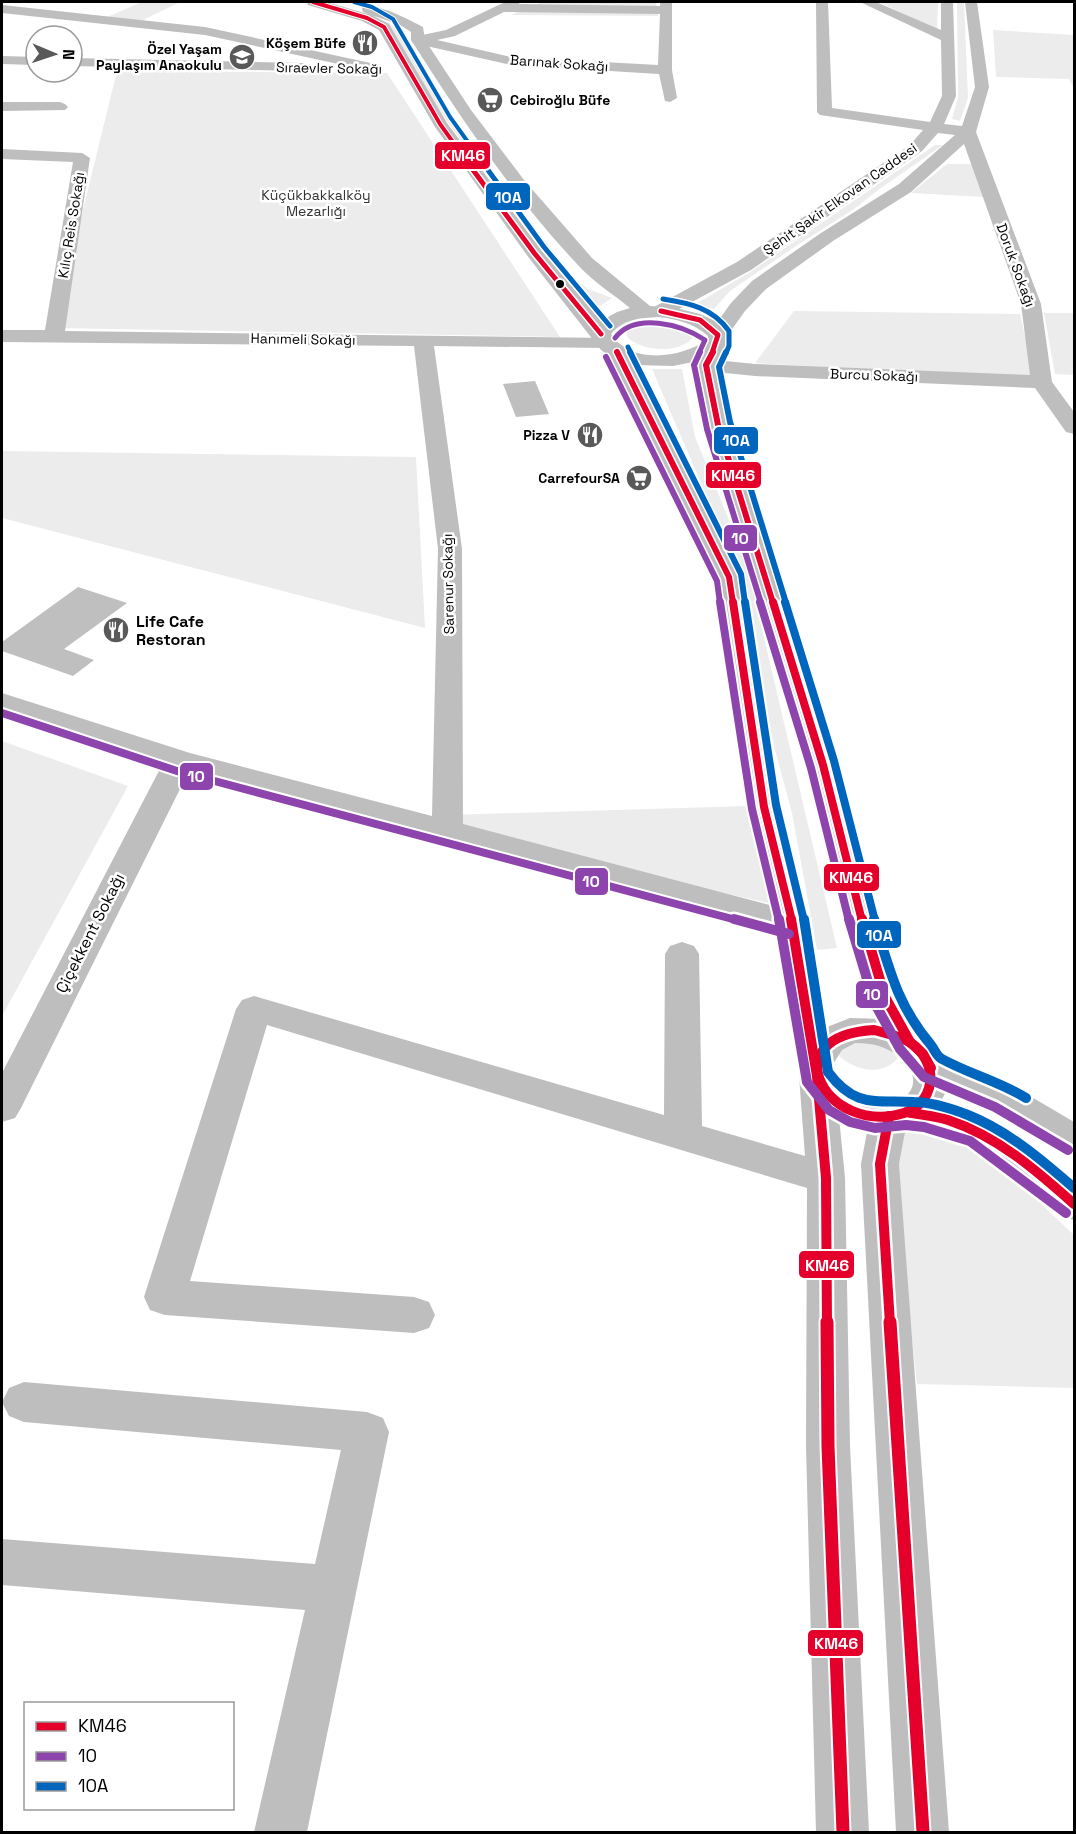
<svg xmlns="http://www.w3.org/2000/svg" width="1076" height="1834" viewBox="0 0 1076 1834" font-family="'Space Grotesk',sans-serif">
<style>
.green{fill:#ececec}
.water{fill:#bfbfbf}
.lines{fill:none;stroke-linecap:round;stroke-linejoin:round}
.minor{fill:#bebebe;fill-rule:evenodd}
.major{fill:#bebebe;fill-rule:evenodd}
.bus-1-far5-casing{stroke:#fff;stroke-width:6}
.bus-1-far4-casing{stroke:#fff;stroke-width:8}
.bus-1-far3-casing{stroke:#fff;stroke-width:9}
.bus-1-far2-casing{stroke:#fff;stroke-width:12}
.bus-1-far1-casing{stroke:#fff;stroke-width:15}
.bus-1-casing{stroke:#fff;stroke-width:17}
.bus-2-far3-casing{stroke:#fff;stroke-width:8}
.bus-2-far2-casing{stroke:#fff;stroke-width:9}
.bus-2-far1-casing{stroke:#fff;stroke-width:12}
.bus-2-casing{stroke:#fff;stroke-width:15}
.bus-3-far4-casing{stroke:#fff;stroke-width:6}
.bus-3-far3-casing{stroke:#fff;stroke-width:8}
.bus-3-far2-casing{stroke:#fff;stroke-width:9}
.bus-3-far1-casing{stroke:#fff;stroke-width:12}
.bus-3-casing{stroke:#fff;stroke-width:15}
.bus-1-far5{stroke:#e4002b;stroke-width:4}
.bus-1-far4{stroke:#e4002b;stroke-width:5}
.bus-1-far3{stroke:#e4002b;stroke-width:6}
.bus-1-far2{stroke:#e4002b;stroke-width:8}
.bus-1-far1{stroke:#e4002b;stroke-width:10}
.bus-1{stroke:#e4002b;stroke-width:13}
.bus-2-far3{stroke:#8e44ad;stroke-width:5}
.bus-2-far2{stroke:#8e44ad;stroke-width:6}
.bus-2-far1{stroke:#8e44ad;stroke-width:8}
.bus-2{stroke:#8e44ad;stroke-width:10}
.bus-3-far4{stroke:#0065bd;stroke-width:4}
.bus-3-far3{stroke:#0065bd;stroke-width:5}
.bus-3-far2{stroke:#0065bd;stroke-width:6}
.bus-3-far1{stroke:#0065bd;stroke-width:8}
.bus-3{stroke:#0065bd;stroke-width:10}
.bus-dot{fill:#000;stroke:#fff;stroke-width:2}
.labels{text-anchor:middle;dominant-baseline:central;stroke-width:5;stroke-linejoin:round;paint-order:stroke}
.far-poi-label{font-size:14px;font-weight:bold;fill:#000;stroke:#fff;text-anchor:end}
.far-street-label{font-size:14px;fill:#000;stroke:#fff}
.far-park-label{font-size:14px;fill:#333;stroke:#fff}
.poi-label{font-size:16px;font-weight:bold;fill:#000;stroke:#fff;text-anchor:start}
.street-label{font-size:16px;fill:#000;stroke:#fff}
.line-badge{stroke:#fff;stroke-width:2}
.badge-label{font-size:16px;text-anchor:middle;font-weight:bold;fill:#fff}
</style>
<rect width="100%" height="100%" fill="#fff"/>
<g class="green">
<path d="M 142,2 L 178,3 L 141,21 L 105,18 Z"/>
<path d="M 321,2 L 331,2 L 390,23 L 402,37 L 450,118 L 573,277 L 588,289 L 612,298 L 589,313 L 446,120 L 412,67 L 368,17 Z"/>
<path d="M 542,2 L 656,2 L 658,16 L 511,15 Z"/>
<path d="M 879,2 L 938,2 L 937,30 Z"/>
<path d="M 957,2 L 964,2 L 968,98 L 960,121 L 952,119 L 958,97 Z"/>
<path d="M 993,30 L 1074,35 L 1074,89 L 1069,79 L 996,77 Z"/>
<path d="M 117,71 L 387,73 L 560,337 L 54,328 Z"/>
<path d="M 935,145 L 943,145 L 881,188 L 854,209 L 796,246 L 730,291 L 714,309 L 694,305 L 750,272 Z"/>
<path d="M 947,164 L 973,164 L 984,197 L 911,193 Z"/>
<path d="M 794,311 L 1020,314 L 1034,378 L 755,363 Z"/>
<path d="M 1044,313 L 1074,313 L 1074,375 L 1055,374 Z"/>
<path d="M 654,321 L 676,323 L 691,330 L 692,339 C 676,354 643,351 628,338 L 626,334 C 631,323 644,322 654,321 Z"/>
<path d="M 652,369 L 682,369 L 695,437 L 746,561 L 837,948 L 817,950 L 792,813 L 775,750 L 734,560 Z"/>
<path d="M 2,451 L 416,457 L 425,628 L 2,518 Z"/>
<path d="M 2,741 L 128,786 L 2,1016 Z"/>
<path d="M 747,806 L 777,905 L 447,831 L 447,815 Z"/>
<path d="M 866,1018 L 878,1021 L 902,1051 C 889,1080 850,1072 834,1050 L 854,1019 Z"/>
<path d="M 889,1129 L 962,1129 L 1074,1235 L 1074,1388 L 917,1384 Z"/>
</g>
<g class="water">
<path d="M 535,381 L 549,414 L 516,417 L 503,384 Z"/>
<path d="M 78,587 L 127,603 L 64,649 L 94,660 L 73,676 L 2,651 L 2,642 Z"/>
</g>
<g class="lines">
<g class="minor">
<path d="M 505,2 L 520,2 L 519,4 L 660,6 L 660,2 L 672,2 L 672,70 L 677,98 L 670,102 L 665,101 L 659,74 L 511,65 L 413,43 L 411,40 L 413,37 L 446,30 ZM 504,12 L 660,14 L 658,65 L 511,57 L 437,40 L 455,36 Z"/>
<path d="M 816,2 L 828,2 L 832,108 L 930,122 L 942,96 L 941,40 L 860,2 L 876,2 L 941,30 L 941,2 L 953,2 L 956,96 L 944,124 L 962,126 L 975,87 L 965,2 L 977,2 L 989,87 L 976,132 L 1041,304 L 1052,382 L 1074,412 L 1074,434 L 1066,432 L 1035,388 L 755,376 L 706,371 L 699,369 L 696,365 L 699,361 L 706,359 L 755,364 L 1030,375 L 1021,304 L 964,144 L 911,192 L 833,241 L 766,289 L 745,311 L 725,339 L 711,339 L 708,335 L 731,303 L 752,281 L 821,233 L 899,184 L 955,135 L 938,133 L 922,151 L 751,270 L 668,315 L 654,315 L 651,311 L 654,307 L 737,262 L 910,145 L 923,130 L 820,115 L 817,112 Z"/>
<path d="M 2,5 L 205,27 L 375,64 L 382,68 L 375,72 L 205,35 L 2,13 Z"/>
<path d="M 2,56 L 36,57 L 36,65 L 2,64 Z"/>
<path d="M 72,58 L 303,63 L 310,67 L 303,71 L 72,66 Z"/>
<path d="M 60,102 L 65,104 L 68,107 L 65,110 L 2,111 L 2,102 Z"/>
<path d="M 2,149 L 82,153 L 90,158 L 65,331 L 611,338 L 614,342 L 611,346 L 604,348 L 434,346 L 462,549 L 463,824 L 804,914 L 809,922 L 804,930 L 792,933 L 189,771 L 21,1108 L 15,1118 L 2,1122 L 2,1073 L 163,763 L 2,710 L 2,693 L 190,753 L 432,816 L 438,549 L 414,346 L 2,342 L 2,330 L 45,330 L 73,162 L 2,159 Z"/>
<path d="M 682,942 L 694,946 L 699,954 L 702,1126 L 805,1156 L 799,1076 L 804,1066 L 817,1062 L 830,1066 L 835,1076 L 845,1178 L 850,1446 L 869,1832 L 816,1832 L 806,1446 L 807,1188 L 267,1025 L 190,1281 L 414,1297 L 429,1302 L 435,1315 L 429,1328 L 414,1333 L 165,1315 L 150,1310 L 144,1297 L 236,1009 L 242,1000 L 254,996 L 664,1115 L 665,954 L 670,946 Z"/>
<path d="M 889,1102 L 902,1106 L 908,1116 L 899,1164 L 949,1832 L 896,1832 L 861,1164 L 870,1116 L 876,1106 Z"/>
<path d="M 24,1382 L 367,1412 L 383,1418 L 389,1432 L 307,1832 L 254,1832 L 305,1610 L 2,1585 L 2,1539 L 315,1564 L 341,1450 L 24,1422 L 9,1416 L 2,1402 L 9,1388 Z"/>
</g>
<path class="major" d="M 307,2 L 325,2 L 372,15 L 389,24 L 447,123 L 541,250 L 601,321 L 617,312 L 630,308 C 613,294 592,281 577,264 C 513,196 461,118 411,40 L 411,32 L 400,25 L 363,12 L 362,9 L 363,6 C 378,3 410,20 423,27 L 425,40 L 471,110 L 524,180 L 592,258 L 650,306 L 676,308 L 700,314 L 715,321 L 728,335 L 727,343 L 716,365 L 729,425 L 838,765 L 879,921 L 902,997 L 926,1038 L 943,1058 L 1013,1086 L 1074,1122 L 1074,1155 L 1061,1151 L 987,1106 L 947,1090 L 940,1103 C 992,1116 1034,1147 1074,1181 L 1074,1220 C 1055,1215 1042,1199 1026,1186 C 1003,1167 978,1147 949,1136 C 938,1131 922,1127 909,1127 C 902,1127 894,1130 887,1131 C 844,1132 818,1112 799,1076 L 775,922 L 749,807 L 716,577 L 608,355 L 601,350 L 529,258 L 435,127 L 379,30 L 362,21 L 308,5 ZM 658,317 C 677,319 693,323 708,336 L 707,340 C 681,358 631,365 611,334 C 624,319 640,318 658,317 ZM 698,361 L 696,365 L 707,425 L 808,765 L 845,921 L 868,997 L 879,1019 L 850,1018 L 827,1027 L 809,922 L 779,807 L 742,577 L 634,365 L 673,366 ZM 855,1043 C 874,1043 883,1046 899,1056 C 908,1062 911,1068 913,1078 C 917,1114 841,1110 833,1064 L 842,1050 Z"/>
<defs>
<path id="bus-1-far5" d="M 313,2 L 367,18 L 384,27 L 440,124 L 463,156"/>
<g id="bus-1-far4">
<path d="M 462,155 L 535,254 L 601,334"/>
<path d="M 661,311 L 700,320 L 718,335 L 712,353"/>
</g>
<g id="bus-1-far3">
<path d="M 617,352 L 729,577 L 733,603"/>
<path d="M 713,352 L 706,365 L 718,425 L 773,603"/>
</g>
<g id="bus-1-far2">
<path d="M 733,602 L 764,807 L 792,921"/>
<path d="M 773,602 L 823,765 L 862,921"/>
</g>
<g id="bus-1-far1">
<path d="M 791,919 L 817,1076"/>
<path d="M 862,919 L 885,997 L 910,1042 L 923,1054 L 931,1068"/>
<path d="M 874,1030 C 888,1034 905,1037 916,1047 C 939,1068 934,1103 904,1113 C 827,1137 770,1036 874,1030 Z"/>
<path d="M 817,1076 L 826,1178 L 827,1324"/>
<path d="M 907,1112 C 921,1115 935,1116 948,1120 C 997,1136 1036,1170 1074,1204"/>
<path d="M 889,1116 L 880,1164 L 890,1324"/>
</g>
<g id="bus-1">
<path d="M 827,1322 L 828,1446 L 843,1832"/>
<path d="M 890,1322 L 923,1832"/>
</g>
<path id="bus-2-far3" d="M 615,338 C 635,312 681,324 705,340 L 699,353"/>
<g id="bus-2-far2">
<path d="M 700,352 L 694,365 L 707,429 L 761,603"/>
<path d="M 606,357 L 717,581 L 720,603"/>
</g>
<g id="bus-2-far1">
<path d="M 720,602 L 752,809 L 779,921"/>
<path d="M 760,602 L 811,768 L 849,921"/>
<path d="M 2,713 L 177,771 L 740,921"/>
</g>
<g id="bus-2">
<path d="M 734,919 L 789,934"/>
<path d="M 779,919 L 807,1082 L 829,1110 L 850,1122 L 875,1128 L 906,1125 L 924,1127 L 970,1141 L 1066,1213"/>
<path d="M 849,919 L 874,1002 L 900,1049 L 924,1077 L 995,1107 L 1068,1150"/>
</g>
<path id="bus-3-far4" d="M 354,2 L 372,7 L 393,19 L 450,117 L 478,156"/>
<g id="bus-3-far3">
<path d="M 477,155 L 544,247 L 610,326"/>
<path d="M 663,299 C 689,303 713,308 729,331 L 729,346 L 726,353"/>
<path d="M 628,347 L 631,353"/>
</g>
<g id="bus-3-far2">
<path d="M 630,352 L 741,574 L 745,603"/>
<path d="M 726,352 L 719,367 L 730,422 L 786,603"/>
</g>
<g id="bus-3-far1">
<path d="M 745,602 L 776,805 L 804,921"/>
<path d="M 785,602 L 834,761 L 875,921"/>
</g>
<g id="bus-3">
<path d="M 804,919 L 828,1072 C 855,1108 874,1100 914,1102 C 932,1102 950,1108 968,1115 C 1008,1131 1042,1160 1074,1188"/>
<path d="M 874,919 C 889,968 897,1005 931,1045 C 935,1050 936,1056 942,1059 C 969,1074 999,1081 1026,1098"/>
</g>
</defs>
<use href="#bus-1-far5" class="bus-1-far5-casing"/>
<use href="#bus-1-far4" class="bus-1-far4-casing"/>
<use href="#bus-1-far3" class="bus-1-far3-casing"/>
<use href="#bus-1-far2" class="bus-1-far2-casing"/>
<use href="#bus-1-far1" class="bus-1-far1-casing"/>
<use href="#bus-1" class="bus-1-casing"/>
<use href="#bus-2-far3" class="bus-2-far3-casing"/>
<use href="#bus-2-far2" class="bus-2-far2-casing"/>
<use href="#bus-2-far1" class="bus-2-far1-casing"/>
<use href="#bus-2" class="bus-2-casing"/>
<use href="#bus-3-far4" class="bus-3-far4-casing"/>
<use href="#bus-3-far3" class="bus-3-far3-casing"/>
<use href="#bus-3-far2" class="bus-3-far2-casing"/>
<use href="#bus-3-far1" class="bus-3-far1-casing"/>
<use href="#bus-3" class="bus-3-casing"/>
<use href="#bus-1-far5" class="bus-1-far5"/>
<use href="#bus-1-far4" class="bus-1-far4"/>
<use href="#bus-1-far3" class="bus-1-far3"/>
<use href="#bus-1-far2" class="bus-1-far2"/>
<use href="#bus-1-far1" class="bus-1-far1"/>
<use href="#bus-1" class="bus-1"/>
<use href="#bus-2-far3" class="bus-2-far3"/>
<use href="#bus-2-far2" class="bus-2-far2"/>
<use href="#bus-2-far1" class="bus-2-far1"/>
<use href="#bus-2" class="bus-2"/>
<use href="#bus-3-far4" class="bus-3-far4"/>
<use href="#bus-3-far3" class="bus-3-far3"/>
<use href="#bus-3-far2" class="bus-3-far2"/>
<use href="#bus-3-far1" class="bus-3-far1"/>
<use href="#bus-3" class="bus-3"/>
</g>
<defs>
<symbol id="restaurant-disc" viewBox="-11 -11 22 22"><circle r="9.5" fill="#595959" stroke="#fff"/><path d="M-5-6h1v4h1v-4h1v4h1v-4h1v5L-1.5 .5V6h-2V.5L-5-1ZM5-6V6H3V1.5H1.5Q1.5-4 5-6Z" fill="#fff"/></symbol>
<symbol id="school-disc" viewBox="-11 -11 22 22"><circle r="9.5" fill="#595959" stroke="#fff"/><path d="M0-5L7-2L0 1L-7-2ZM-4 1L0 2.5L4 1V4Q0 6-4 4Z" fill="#fff"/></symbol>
<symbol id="supermarket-disc" viewBox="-11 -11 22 22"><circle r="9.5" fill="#595959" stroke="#fff"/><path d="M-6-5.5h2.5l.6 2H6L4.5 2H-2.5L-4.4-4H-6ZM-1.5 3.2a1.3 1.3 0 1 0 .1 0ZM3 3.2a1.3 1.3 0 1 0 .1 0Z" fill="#fff"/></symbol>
</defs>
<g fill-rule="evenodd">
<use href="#restaurant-disc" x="350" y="28" width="30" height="30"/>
<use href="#school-disc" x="227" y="42" width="30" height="30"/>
<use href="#supermarket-disc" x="475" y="85" width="30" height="30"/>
<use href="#restaurant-disc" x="575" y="420" width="30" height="30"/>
<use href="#supermarket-disc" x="624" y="463" width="30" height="30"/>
<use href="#restaurant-disc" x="101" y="615" width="30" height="30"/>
</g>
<circle class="bus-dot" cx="560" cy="284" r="5"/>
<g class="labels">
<g class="far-poi-label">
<text x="346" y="43">Köşem Büfe</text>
<text x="222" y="49">Özel Yaşam<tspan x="222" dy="16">Paylaşım Anaokulu</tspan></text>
<text x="510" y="100" text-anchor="start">Cebiroğlu Büfe</text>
<text x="570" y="435">Pizza V</text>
<text x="620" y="478">CarrefourSA</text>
</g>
<g class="far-street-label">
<text transform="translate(559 63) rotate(4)">Barınak Sokağı</text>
<text transform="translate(329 68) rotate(1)">Sıraevler Sokağı</text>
<text transform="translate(840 199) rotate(-35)">Şehit Şakir Elkovan Caddesi</text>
<text transform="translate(71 225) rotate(-81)">Kılıç Reis Sokağı</text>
<text transform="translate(1016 265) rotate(70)">Doruk Sokağı</text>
<text transform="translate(303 339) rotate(1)">Hanımeli Sokağı</text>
<text transform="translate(874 375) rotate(2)">Burcu Sokağı</text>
<text transform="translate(448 584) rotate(-91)">Sarenur Sokağı</text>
</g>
<g class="far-park-label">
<text x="316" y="195">Küçükbakkalköy<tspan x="316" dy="16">Mezarlığı</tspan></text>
</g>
<g class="poi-label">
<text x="136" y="621">Life Cafe<tspan x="136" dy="18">Restoran</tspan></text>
</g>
<g class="street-label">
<text transform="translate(90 933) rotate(-63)">Çiçekkent Sokağı</text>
</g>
</g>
<g class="line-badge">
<rect x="434" y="141" width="57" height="29" rx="6" fill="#e4002b"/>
<rect x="485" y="182" width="46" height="29" rx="6" fill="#0065bd"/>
<rect x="713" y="426" width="46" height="29" rx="6" fill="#0065bd"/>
<rect x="705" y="461" width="57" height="28" rx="6" fill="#e4002b"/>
<rect x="723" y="524" width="35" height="28" rx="6" fill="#8e44ad"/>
<rect x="179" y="762" width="35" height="29" rx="6" fill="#8e44ad"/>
<rect x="823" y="863" width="57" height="29" rx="6" fill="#e4002b"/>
<rect x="574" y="867" width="35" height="29" rx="6" fill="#8e44ad"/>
<rect x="856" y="920" width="46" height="29" rx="6" fill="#0065bd"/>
<rect x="855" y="980" width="34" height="29" rx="6" fill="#8e44ad"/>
<rect x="798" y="1250" width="57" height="29" rx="6" fill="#e4002b"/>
<rect x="807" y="1629" width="57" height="28" rx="6" fill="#e4002b"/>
</g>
<g class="badge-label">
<text x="463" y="161">KM46</text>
<text x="508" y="203">10A</text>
<text x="736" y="446">10A</text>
<text x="733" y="481">KM46</text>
<text x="740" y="544">10</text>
<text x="196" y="782">10</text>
<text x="851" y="883">KM46</text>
<text x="591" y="887">10</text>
<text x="879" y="941">10A</text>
<text x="872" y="1000">10</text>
<text x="827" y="1271">KM46</text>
<text x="836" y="1649">KM46</text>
</g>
<rect width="1076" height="1834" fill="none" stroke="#000000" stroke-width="6"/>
<rect x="24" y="1702" width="210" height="108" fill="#ffffff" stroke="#999999" stroke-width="1.5"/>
<rect x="36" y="1722" width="30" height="9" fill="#e4002b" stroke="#999999" stroke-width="1.5"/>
<text x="78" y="1732" font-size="18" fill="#000000">KM46</text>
<rect x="36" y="1752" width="30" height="9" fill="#8e44ad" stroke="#999999" stroke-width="1.5"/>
<text x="78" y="1762" font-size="18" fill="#000000">10</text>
<rect x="36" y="1782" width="30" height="9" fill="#0065bd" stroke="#999999" stroke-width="1.5"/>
<text x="78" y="1792" font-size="18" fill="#000000">10A</text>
<g transform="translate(54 54) rotate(92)"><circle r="28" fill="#ffffff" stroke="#999999" stroke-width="1.5"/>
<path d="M0-4.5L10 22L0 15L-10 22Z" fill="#595959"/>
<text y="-9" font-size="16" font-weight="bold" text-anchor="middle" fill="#000000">N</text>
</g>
</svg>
